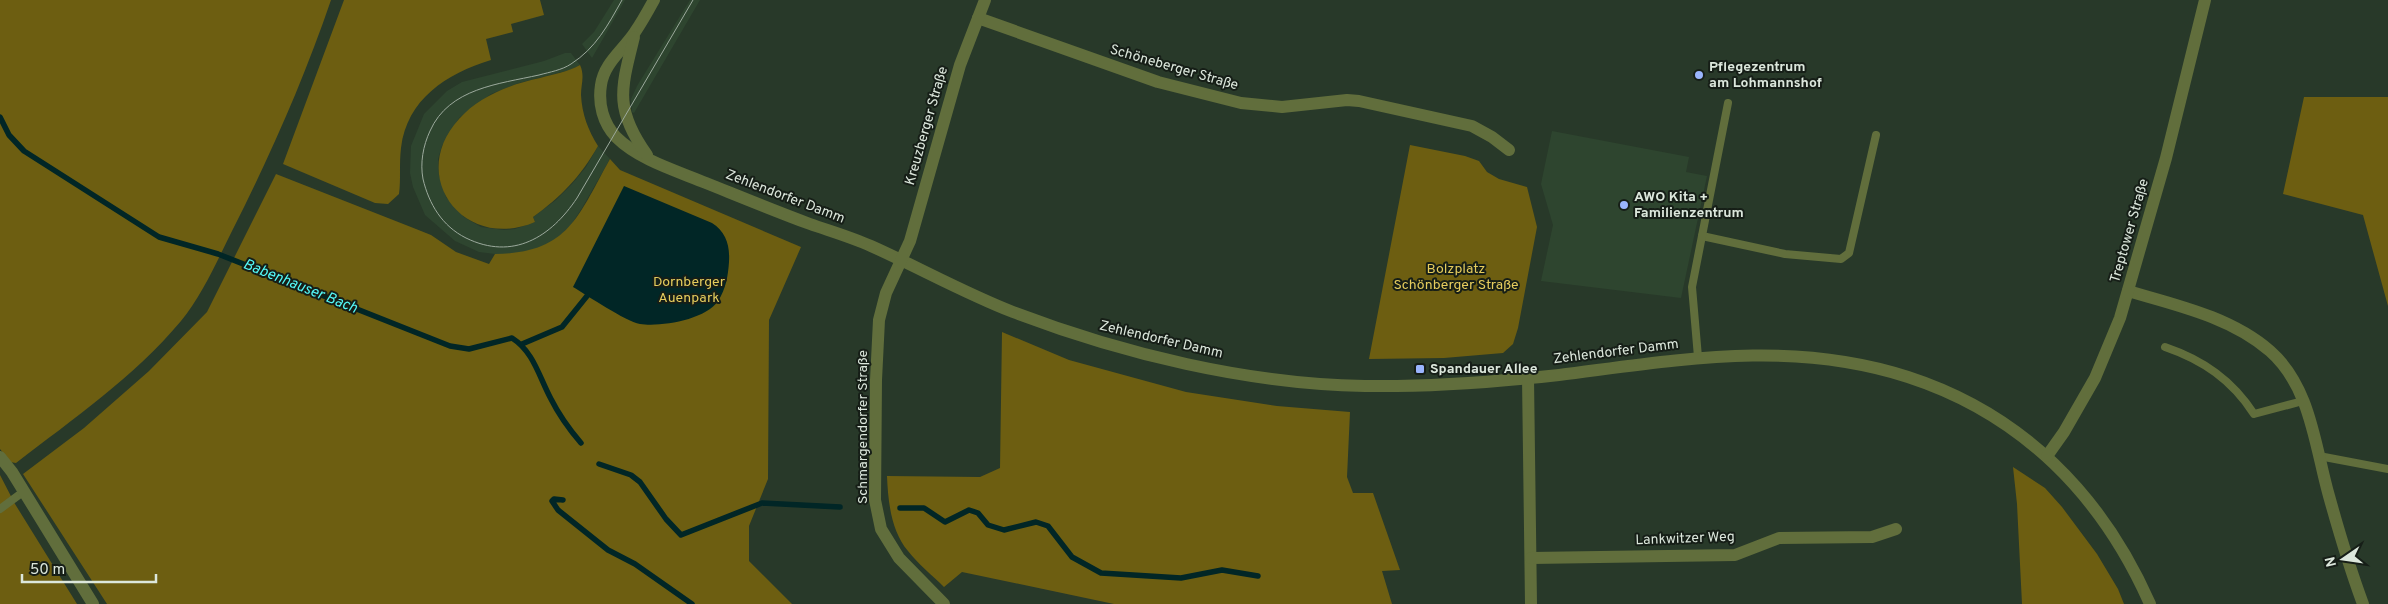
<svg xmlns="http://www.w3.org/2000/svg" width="2388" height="604" viewBox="0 0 2388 604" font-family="Overpass,sans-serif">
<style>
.built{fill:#2e452f}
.green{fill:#6d5e11}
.water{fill:#012626}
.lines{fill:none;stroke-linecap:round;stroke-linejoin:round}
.stream{stroke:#012626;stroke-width:5.5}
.lane{stroke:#616e3c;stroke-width:8}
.street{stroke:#616e3c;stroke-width:12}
.tram{stroke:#9caa9d;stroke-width:1}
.poi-dot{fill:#9ab5fd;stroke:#161e17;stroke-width:2}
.labels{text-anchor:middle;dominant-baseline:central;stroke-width:4;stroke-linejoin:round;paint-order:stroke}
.poi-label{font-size:14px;font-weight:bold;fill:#dce7dc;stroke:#161e17;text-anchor:start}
.street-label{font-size:14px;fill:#dce7dc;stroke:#161e17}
.park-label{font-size:14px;fill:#e5cc5d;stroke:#161e17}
.water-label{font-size:15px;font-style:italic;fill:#54f9f8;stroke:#161e17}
</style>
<rect width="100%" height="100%" fill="#283929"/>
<g class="built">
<path d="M 614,0 L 625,0 L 592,58 L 582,44 L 594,32 Z"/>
<path d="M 690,0 L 700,0 L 634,113 L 632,112 L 631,99 L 637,86 Z"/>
<path d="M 565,53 L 571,53 L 580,65 L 570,70 L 519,83 L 491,94 L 459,118 L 442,146 L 438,159 L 439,175 L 446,197 L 464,217 L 481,227 L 504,230 L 515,229 L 535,222 L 533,217 L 556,200 L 572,184 L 586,167 L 598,146 L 610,159 L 582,208 L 571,225 L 556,240 L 538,249 L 517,254 L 495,254 L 479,252 L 455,241 L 425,215 L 413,187 L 410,173 L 411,146 L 424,114 L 447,91 L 462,82 L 544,61 Z"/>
<path d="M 1552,131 L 1689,157 L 1686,172 L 1707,176 L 1681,298 L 1541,281 L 1553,225 L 1541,184 Z"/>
</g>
<g class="green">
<path d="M 0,0 L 331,0 C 304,79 271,154 233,229 C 218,259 203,294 181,321 C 134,377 73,419 16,463 L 10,462 L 0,449 Z"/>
<path d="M 344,0 L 540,0 L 544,15 L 511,24 L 513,32 L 486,39 L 491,60 C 446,74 407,99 401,148 C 399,164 401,179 399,194 L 388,204 L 375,203 L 283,164 Z"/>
<path d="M 580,65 C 585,76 581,84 581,95 C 582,114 588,130 598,146 C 581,176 561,197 533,217 L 535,222 C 465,252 406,177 459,119 C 479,96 511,84 540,78 C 554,74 567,72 580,65 Z"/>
<path d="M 2304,97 L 2388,97 L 2388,306 L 2363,215 L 2283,194 Z"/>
<path d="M 1410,145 L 1465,156 L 1479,161 L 1487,172 L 1499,179 L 1527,187 L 1537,227 L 1518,328 L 1513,344 L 1503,353 L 1444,358 L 1369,359 Z"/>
<path d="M 610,159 L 620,170 L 801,247 L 769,320 L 768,479 L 749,526 L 749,561 L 792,604 L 107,604 L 23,474 L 84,428 L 149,371 L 207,312 L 276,174 L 416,229 L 431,235 L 456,252 L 489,264 L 495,254 C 569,253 578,216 610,159 Z"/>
<path d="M 1002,332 L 1069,360 L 1186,392 L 1277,406 L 1350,412 L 1347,477 L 1353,493 L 1373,493 L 1400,570 L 1382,571 L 1392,604 L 1114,604 L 962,572 L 944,587 C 933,576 918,564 908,551 C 891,531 888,501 887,476 L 980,477 L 1000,468 Z"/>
<path d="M 2013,467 L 2045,488 L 2062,507 L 2097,554 L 2118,589 L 2124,604 L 2022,604 L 2017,504 Z"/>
<path d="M 0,475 L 15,504 L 77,604 L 0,604 Z"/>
</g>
<path class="water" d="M 624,186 L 712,223 C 726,232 730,245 729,262 C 728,276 726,289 718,301 C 705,320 661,327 640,324 C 625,321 588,296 573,287 Z"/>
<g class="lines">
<g class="stream">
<path d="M 0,117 L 9,135 L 24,151 L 159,237 L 218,254 L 450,346 L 469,349 L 512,338 C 534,352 539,377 551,399 C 559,415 569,429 581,443"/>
<path d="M 522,344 L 562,327 L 587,296"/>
<path d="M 599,464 L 631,475 L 640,482 L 666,519 L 681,535 L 762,503 L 840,507"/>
<path d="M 563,500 L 554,499 L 552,501 L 558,510 L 608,550 L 635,564 L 692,604"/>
<path d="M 900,508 L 924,508 L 945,522 L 969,510 L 978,513 L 988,525 L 1004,530 L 1036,522 L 1048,526 L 1072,557 L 1101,573 L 1181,578 L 1222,570 L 1258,576"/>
</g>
<g class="lane">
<path d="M 1702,236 L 1785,254 L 1841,259 L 1849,253 L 1876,135"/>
<path d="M 2165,347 C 2203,360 2232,380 2254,414 L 2303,401"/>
<path d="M 1698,357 L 1692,287 L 1728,103"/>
<path d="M 2319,456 L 2388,469"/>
<path d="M 0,509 L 23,492"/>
</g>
<g class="street">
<path d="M 654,0 C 648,11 642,22 635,32 C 623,50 604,63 601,85 C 598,104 603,123 616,137 C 639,160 677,171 706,183 C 741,197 775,211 810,224 C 830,231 851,237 871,246 C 918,267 964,293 1013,312 C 1123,354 1248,384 1365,386 C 1430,387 1495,382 1559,375 C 1679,360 1790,339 1908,377 C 2022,414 2102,495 2150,604"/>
<path d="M 978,18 L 1158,82 L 1241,103 L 1282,107 L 1347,100 L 1359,101 L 1472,126 L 1492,137 L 1509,150"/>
<path d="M 634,37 C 621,89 614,109 647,155"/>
<path d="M 2128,291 C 2176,305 2231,317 2270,351 C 2311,387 2315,447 2329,496 C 2339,532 2350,569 2363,604"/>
<path d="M 1528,378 L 1531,604"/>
<path d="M 2047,456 L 2064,432 L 2095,378 L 2120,318 L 2166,158 L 2205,0"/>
<path d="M 0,457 L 12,472 L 93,604"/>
<path d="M 1531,558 L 1735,555 L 1779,538 L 1872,537 L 1896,529"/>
<path d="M 944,604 L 899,558 L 881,529 L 875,500 L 876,380 L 879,320 L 886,293 L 910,241 L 960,65 L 985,0"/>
</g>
<path class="tram" d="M 622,0 C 608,25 596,48 571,64 C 562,70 550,72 539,75 C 499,84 449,88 430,131 C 423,146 420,163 423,179 C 429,204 442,226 466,238 C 513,261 551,237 577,198 L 693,0"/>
</g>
<g class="poi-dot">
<circle cx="1699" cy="75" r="5"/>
<circle cx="1624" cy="205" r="5"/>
<rect x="1415" y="364" width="10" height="10" rx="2.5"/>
</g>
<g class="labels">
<g class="poi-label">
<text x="1709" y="67">Pflegezentrum<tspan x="1709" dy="16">am Lohmannshof</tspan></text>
<text x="1634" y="197">AWO Kita +<tspan x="1634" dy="16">Familienzentrum</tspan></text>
<text x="1430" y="369">Spandauer Allee</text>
</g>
<g class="street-label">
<text transform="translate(1174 68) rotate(16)">Schöneberger Straße</text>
<text transform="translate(927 126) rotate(-74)">Kreuzberger Straße</text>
<text transform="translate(785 197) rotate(21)">Zehlendorfer Damm</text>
<text transform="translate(2130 231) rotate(-74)">Treptower Straße</text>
<text transform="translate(1161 340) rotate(13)">Zehlendorfer Damm</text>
<text transform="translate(1616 352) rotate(-7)">Zehlendorfer Damm</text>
<text transform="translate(863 427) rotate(-90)">Schmargendorfer Straße</text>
<text transform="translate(1685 539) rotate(-2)">Lankwitzer Weg</text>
</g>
<g class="park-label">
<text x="1456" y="269">Bolzplatz<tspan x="1456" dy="16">Schönberger Straße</tspan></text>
<text x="689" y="282">Dornberger<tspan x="689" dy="16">Auenpark</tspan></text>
</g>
<g class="water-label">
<text transform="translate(300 287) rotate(22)">Babenhauser Bach</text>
</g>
</g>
<g transform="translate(2343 559) rotate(257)" stroke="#161e17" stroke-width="4" paint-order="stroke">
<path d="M0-4L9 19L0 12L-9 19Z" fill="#dce7dc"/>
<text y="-8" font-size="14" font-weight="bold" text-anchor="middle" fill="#dce7dc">N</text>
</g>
<path d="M22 574v8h134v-8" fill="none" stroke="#dce7dc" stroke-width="2.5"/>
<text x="30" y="574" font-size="15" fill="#dce7dc" stroke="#161e17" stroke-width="4" paint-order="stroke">50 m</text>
</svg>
